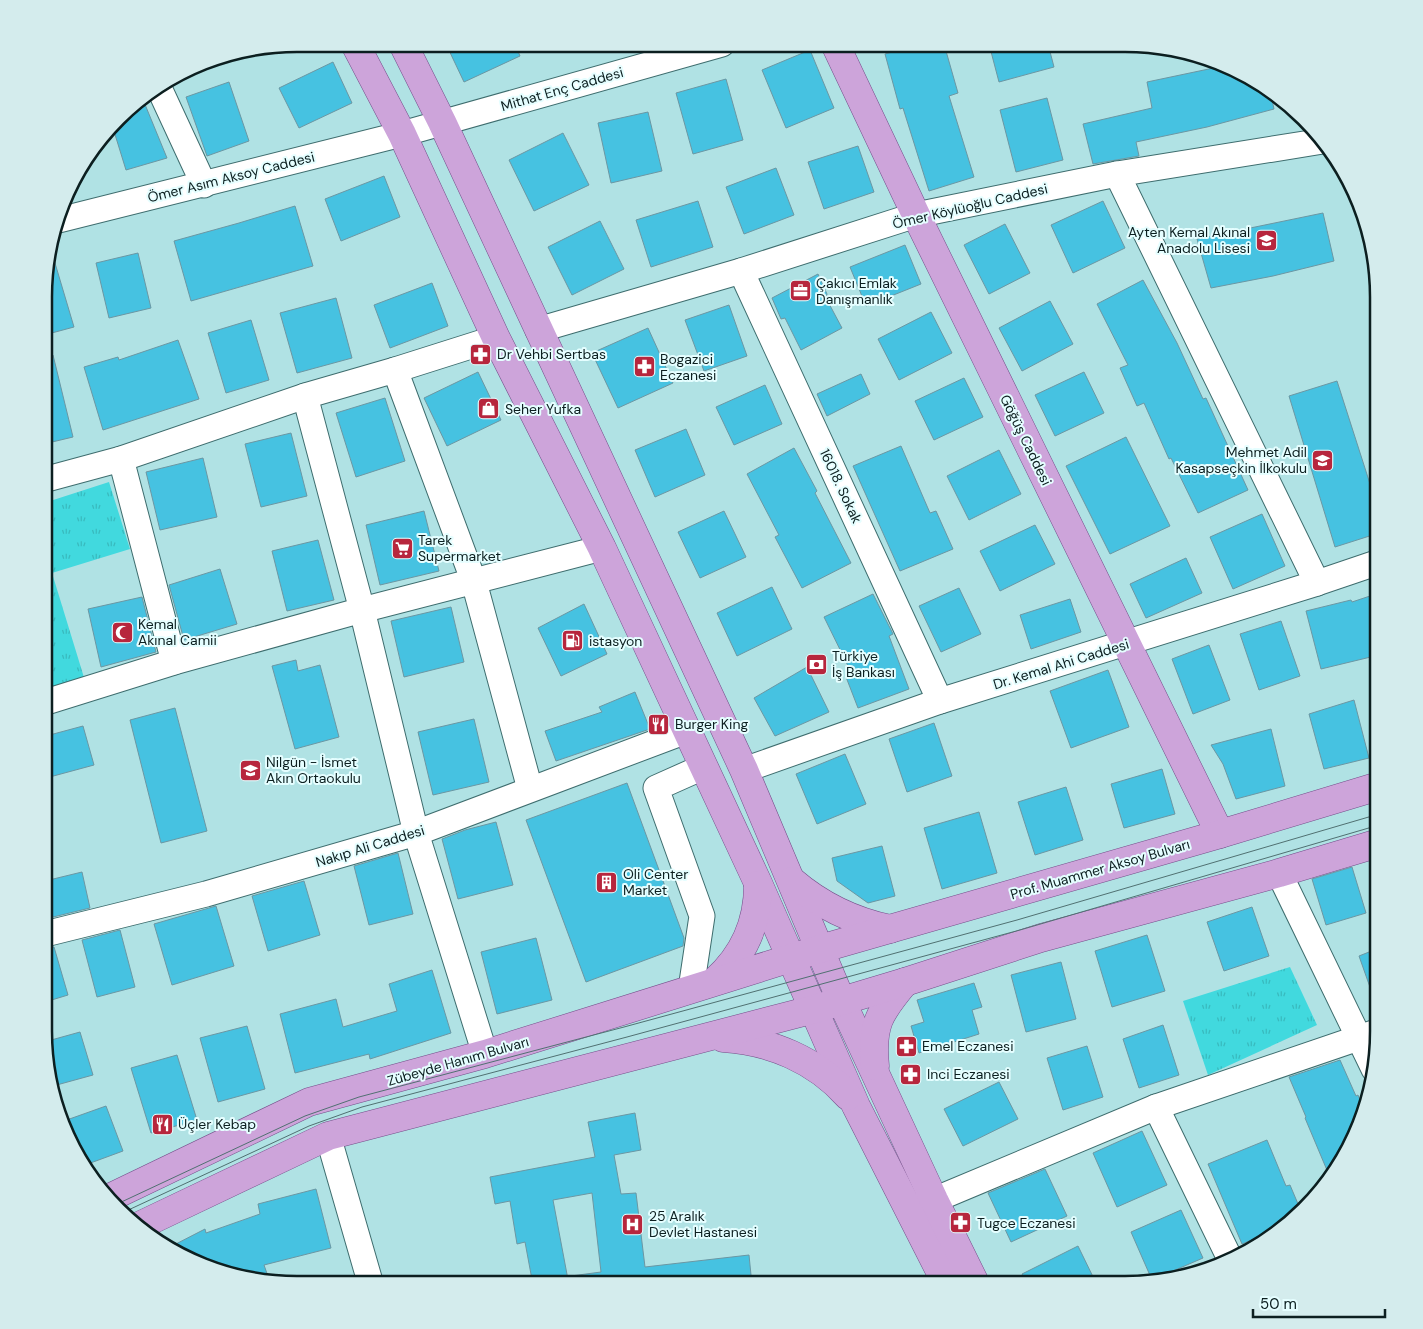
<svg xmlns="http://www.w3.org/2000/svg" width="1423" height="1329" viewBox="0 0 1423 1329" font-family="'DM Sans',sans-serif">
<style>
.park{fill:url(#park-tufts)}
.building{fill:#46c2e1;stroke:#6b97a3}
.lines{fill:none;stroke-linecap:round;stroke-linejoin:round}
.minor-casing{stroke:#3e6d6e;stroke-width:27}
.major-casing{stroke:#744e89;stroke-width:29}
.minor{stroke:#fff;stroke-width:25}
.major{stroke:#cda4da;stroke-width:28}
.tram{stroke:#507071;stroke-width:1}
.labels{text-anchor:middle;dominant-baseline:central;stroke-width:4;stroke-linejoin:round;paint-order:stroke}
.street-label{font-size:14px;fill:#0c1f20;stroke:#e5feff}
.poi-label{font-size:14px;fill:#0c1f20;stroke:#e5feff;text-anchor:start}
.rim{fill:none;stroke:#0c1f20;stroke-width:2.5}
</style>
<defs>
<pattern id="park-tufts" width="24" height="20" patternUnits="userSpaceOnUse" patternTransform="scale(1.25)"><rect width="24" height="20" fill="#41d9de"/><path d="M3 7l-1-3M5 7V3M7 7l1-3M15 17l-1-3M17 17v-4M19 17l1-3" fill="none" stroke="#38babe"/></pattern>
</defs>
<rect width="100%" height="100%" fill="#b0e2e4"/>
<g class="park">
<path d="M 109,482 L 130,549 L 52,573 L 86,684 L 46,695 L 47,502 Z"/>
<path d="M 1290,967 L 1317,1025 L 1208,1075 L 1183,1001 Z"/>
</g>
<g class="building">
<path d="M 446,44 L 515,44 L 520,56 L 464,82 Z"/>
<path d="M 922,44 L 944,44 L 958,93 L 949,96 L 974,177 L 929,191 L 903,108 L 900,109 L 885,54 Z"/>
<path d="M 989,44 L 1048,44 L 1054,67 L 999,82 Z"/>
<path d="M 810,50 L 834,108 L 786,128 L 762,70 Z"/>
<path d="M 333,62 L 352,103 L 299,128 L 279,88 Z"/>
<path d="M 1223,66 L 1238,70 L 1271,95 L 1274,109 L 1207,127 L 1136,142 L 1139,156 L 1093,164 L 1083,124 L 1152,108 L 1147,82 Z"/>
<path d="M 726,79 L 743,140 L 693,154 L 676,93 Z"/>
<path d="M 229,82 L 249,141 L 207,156 L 186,97 Z"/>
<path d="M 1047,98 L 1063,160 L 1016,172 L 1000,110 Z"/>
<path d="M 144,102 L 167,158 L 126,170 L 113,128 L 130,106 Z"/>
<path d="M 648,112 L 662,171 L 611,183 L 598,123 Z"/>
<path d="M 563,133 L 589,185 L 534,211 L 509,160 Z"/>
<path d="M 858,146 L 874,192 L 824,209 L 808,162 Z"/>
<path d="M 776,168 L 794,215 L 744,234 L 726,187 Z"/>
<path d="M 384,176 L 400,217 L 341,241 L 325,199 Z"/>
<path d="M 698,201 L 713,247 L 651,267 L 636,220 Z"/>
<path d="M 1103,201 L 1125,248 L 1073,273 L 1051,225 Z"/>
<path d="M 295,206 L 313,266 L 191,301 L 174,241 L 239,223 Z"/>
<path d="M 1323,213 L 1334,261 L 1273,276 L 1211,288 L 1197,239 Z"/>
<path d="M 600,221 L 624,269 L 572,295 L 548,247 Z"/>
<path d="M 1005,224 L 1030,273 L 989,294 L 964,245 Z"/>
<path d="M 905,245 L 921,284 L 866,306 L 850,267 Z"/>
<path d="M 49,253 L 52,253 L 74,327 L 48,334 Z"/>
<path d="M 138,253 L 151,308 L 109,318 L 96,263 Z"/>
<path d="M 818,274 L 827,294 L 826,298 L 842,328 L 801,350 L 785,318 L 781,319 L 772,298 Z"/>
<path d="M 1143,280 L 1177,343 L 1203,399 L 1206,398 L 1248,490 L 1198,513 L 1171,458 L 1169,459 L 1144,403 L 1137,406 L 1120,368 L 1128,365 L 1097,304 Z"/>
<path d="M 432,283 L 448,326 L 390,348 L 374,305 Z"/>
<path d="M 336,298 L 352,358 L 297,373 L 280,313 Z"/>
<path d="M 1050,301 L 1073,344 L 1022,371 L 999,328 Z"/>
<path d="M 729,305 L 747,356 L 704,371 L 685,320 Z"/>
<path d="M 931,312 L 952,353 L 899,380 L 878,339 Z"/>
<path d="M 251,320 L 269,380 L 226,393 L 208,333 Z"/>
<path d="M 648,328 L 673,383 L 618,408 L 592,353 Z"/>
<path d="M 178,340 L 199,399 L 103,430 L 84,367 L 118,357 L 119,360 Z"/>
<path d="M 48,355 L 53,355 L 73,437 L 48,443 Z"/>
<path d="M 478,372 L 501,420 L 447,446 L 424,398 Z"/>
<path d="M 1084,372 L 1104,413 L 1055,436 L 1035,395 Z"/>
<path d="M 861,374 L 870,394 L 827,416 L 817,394 Z"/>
<path d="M 964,378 L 983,417 L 934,440 L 915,401 Z"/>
<path d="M 1337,381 L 1371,487 L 1379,484 L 1379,533 L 1335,547 L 1289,396 Z"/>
<path d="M 765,385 L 782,424 L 734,445 L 716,407 Z"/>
<path d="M 385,398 L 405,461 L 356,477 L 336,413 Z"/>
<path d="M 686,429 L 705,475 L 655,497 L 635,450 Z"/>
<path d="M 291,433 L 307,496 L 261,507 L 245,444 Z"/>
<path d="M 1126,437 L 1170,526 L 1110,554 L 1066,466 Z"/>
<path d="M 901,446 L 930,513 L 936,511 L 953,549 L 900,571 L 853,466 Z"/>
<path d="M 794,448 L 817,491 L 815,493 L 851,563 L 802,588 L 775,537 L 779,535 L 747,474 Z"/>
<path d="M 999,450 L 1021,494 L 969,520 L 947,476 Z"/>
<path d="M 203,458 L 217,517 L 160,530 L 146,472 Z"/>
<path d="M 424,511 L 439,571 L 380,585 L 366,525 Z"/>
<path d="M 724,511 L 746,557 L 700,578 L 678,532 Z"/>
<path d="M 1262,514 L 1285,566 L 1233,589 L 1210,537 Z"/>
<path d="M 1035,525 L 1055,564 L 1000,591 L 980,551 Z"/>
<path d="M 318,540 L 334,600 L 287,611 L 272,551 Z"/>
<path d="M 1186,558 L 1202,593 L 1146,618 L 1130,584 Z"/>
<path d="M 220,569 L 237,624 L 184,640 L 169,585 Z"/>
<path d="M 772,587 L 792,629 L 737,656 L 717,613 Z"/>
<path d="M 959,588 L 981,634 L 941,652 L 919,606 Z"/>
<path d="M 1379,593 L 1379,655 L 1321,669 L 1306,611 L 1351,600 L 1352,602 Z"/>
<path d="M 873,594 L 893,634 L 889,636 L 909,689 L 858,708 L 846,677 L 852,674 L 824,617 Z"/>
<path d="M 142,597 L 156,652 L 101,667 L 88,609 Z"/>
<path d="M 1070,599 L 1081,632 L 1031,649 L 1020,615 Z"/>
<path d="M 584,604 L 607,654 L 561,676 L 538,628 Z"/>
<path d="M 451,607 L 464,662 L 404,677 L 391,621 Z"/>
<path d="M 1281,621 L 1300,676 L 1259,690 L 1240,634 Z"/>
<path d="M 1209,645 L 1230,700 L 1193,714 L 1172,659 Z"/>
<path d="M 296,660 L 298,671 L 320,665 L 339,737 L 295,749 L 272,666 Z"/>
<path d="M 807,667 L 829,712 L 775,736 L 754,698 Z"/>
<path d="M 1108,670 L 1129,727 L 1071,748 L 1050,691 Z"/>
<path d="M 635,692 L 650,729 L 556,761 L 545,731 L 602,712 L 599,707 Z"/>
<path d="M 1354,700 L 1369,758 L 1324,769 L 1309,714 Z"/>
<path d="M 175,708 L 207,831 L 161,843 L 130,720 Z"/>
<path d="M 474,719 L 489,782 L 433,795 L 418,732 Z"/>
<path d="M 934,723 L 952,776 L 907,792 L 889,739 Z"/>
<path d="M 83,726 L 94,765 L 46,778 L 46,736 Z"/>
<path d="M 1271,729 L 1285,786 L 1236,799 L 1223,764 L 1211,745 Z"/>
<path d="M 845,754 L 866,804 L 817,824 L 796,774 Z"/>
<path d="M 1162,769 L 1175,814 L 1124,828 L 1111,784 Z"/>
<path d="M 627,783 L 684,938 L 683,946 L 586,982 L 526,820 Z"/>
<path d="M 1066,787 L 1083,840 L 1035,855 L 1018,802 Z"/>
<path d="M 979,812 L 997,873 L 942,889 L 924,828 Z"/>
<path d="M 496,822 L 513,885 L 458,899 L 442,839 L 465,830 Z"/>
<path d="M 882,846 L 895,896 L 868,903 L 837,881 L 832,858 Z"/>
<path d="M 398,853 L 413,914 L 369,925 L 354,866 Z"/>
<path d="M 1352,867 L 1366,913 L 1326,925 L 1312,879 Z"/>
<path d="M 82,872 L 90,908 L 45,919 L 45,881 Z"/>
<path d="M 304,881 L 320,935 L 268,951 L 252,896 Z"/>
<path d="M 216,906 L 234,966 L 172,985 L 154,924 Z"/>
<path d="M 1252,907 L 1269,956 L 1224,971 L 1207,922 Z"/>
<path d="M 120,930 L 135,987 L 97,997 L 82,940 Z"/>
<path d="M 1147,935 L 1165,991 L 1112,1007 L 1095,951 Z"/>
<path d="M 536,938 L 552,1000 L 497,1014 L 481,952 Z"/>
<path d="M 54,947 L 68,995 L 45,1002 L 45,948 Z"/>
<path d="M 1379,948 L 1379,1007 L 1377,1007 L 1359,956 Z"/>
<path d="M 1061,962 L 1076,1019 L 1026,1032 L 1011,975 Z"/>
<path d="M 432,970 L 451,1033 L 370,1059 L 369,1054 L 295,1073 L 280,1014 L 336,999 L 343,1027 L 397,1011 L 389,984 Z"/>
<path d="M 974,983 L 982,1007 L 972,1010 L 979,1034 L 919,1053 L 911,1026 L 924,1022 L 917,1000 Z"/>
<path d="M 1163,1025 L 1179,1075 L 1139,1088 L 1123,1039 Z"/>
<path d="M 247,1026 L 265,1089 L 218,1102 L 200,1038 Z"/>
<path d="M 80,1032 L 93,1075 L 53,1086 L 44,1042 Z"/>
<path d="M 1087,1046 L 1103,1097 L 1063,1110 L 1047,1058 Z"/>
<path d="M 177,1055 L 197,1120 L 151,1133 L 131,1068 Z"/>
<path d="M 1340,1060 L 1356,1096 L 1358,1095 L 1365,1112 L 1353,1144 L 1329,1175 L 1305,1118 L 1306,1117 L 1289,1077 Z"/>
<path d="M 999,1082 L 1018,1119 L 963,1146 L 944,1109 Z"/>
<path d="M 106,1106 L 123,1151 L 85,1165 L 63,1128 L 61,1122 Z"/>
<path d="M 635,1113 L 641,1150 L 614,1155 L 621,1194 L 636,1193 L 645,1267 L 749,1255 L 752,1285 L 572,1285 L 571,1276 L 601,1272 L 592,1193 L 553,1200 L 569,1285 L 533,1285 L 525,1242 L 517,1244 L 510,1201 L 495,1204 L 490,1177 L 595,1157 L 588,1122 Z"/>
<path d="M 1142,1131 L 1167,1185 L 1117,1207 L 1093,1153 Z"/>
<path d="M 1267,1140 L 1286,1186 L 1290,1185 L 1301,1211 L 1290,1224 L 1242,1244 L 1208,1164 Z"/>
<path d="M 1045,1169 L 1067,1216 L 1011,1242 L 988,1193 Z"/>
<path d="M 316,1189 L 331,1248 L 264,1265 L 270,1282 L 232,1277 L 185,1259 L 170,1247 L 205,1229 L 206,1233 L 260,1214 L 258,1204 Z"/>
<path d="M 1181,1210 L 1203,1258 L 1152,1280 L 1131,1232 Z"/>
<path d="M 1078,1246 L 1097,1285 L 1028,1285 L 1022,1274 Z"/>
</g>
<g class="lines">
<defs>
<g id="minor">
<path d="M 160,90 L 204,185"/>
<path d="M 1117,174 L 1317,583"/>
<path d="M 59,220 L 402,134 L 722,44"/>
<path d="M 741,271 L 940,701"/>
<path d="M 538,330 L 741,271 L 916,215 L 1117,174 L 1323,141"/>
<path d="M 395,370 L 474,582 L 530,789"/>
<path d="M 305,396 L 362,610 L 416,833 L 485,1054"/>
<path d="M 121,459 L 174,662"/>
<path d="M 47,479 L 121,459 L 305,396 L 395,370 L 496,338"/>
<path d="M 46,702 L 174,662 L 362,610 L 602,548"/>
<path d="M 744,770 L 940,701 L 1317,583 L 1379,562"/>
<path d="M 1279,873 L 1374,1069"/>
<path d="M 45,934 L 206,894 L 416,833 L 686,731"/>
<path d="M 691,989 L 702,916 L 656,788 L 703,767"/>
<path d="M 1156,1107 L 1231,1261"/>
<path d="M 328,1136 L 371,1285"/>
<path d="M 934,1200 L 1156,1107 L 1379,1031"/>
</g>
<g id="major">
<path d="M 355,44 L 402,134 L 496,338 L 602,548 L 758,883 L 856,1106 L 947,1285"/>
<path d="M 403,44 L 442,122 L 744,770 L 841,1000 L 934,1200 L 976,1285"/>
<path d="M 835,44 L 916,215 L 1220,834"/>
<path d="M 792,881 C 821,906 852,921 890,929"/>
<path d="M 715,981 C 744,955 758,924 758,885"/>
<path d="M 723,1038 C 771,1041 816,1060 848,1096"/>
<path d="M 875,1066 C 871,1025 879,1013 905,982"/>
<path d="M 107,1199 L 309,1102 L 485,1054 L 820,949 L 1220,834 L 1379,786"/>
<path d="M 141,1225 L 328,1136 L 815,1009 L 905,982 L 1041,938 L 1279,873 L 1379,843"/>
</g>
</defs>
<use href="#minor" class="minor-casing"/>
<use href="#major" class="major-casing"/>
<use href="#minor" class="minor"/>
<use href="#major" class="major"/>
<g class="tram">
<path d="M 115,1205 L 305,1116 L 359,1097 L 624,1027 L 1017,920 L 1379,814"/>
<path d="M 124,1212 L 309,1126 L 362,1107 L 627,1037 L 1020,930 L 1379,825"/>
</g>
</g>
<defs>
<symbol id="school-square" viewBox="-11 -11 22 22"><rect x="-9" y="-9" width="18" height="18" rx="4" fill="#b7263d" stroke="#e5feff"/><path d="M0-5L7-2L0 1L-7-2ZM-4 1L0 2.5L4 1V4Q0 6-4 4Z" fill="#fff"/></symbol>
<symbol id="office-square" viewBox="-11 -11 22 22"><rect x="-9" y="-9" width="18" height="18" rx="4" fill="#b7263d" stroke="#e5feff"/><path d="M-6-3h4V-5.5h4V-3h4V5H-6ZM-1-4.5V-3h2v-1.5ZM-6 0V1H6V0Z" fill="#fff"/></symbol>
<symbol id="pharmacy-square" viewBox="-11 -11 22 22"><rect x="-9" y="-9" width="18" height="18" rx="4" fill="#b7263d" stroke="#e5feff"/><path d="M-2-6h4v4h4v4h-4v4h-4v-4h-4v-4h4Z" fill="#fff"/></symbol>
<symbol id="shop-square" viewBox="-11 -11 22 22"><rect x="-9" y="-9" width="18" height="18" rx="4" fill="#b7263d" stroke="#e5feff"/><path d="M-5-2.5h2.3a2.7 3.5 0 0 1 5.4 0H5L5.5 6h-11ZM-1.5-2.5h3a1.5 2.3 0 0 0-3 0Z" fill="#fff"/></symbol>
<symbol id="supermarket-square" viewBox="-11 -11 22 22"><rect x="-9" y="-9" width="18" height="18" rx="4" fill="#b7263d" stroke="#e5feff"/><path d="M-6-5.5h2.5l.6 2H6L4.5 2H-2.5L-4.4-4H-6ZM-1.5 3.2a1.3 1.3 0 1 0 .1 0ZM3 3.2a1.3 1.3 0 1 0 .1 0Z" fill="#fff"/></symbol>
<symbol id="mosque-square" viewBox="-11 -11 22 22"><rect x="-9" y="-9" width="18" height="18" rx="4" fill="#b7263d" stroke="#e5feff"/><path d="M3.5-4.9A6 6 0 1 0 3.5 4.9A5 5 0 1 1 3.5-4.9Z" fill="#fff"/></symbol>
<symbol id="fuel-square" viewBox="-11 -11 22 22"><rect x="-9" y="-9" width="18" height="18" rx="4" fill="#b7263d" stroke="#e5feff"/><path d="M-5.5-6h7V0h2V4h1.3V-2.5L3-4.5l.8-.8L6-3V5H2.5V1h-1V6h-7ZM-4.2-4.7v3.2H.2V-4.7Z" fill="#fff"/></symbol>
<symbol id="bank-square" viewBox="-11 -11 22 22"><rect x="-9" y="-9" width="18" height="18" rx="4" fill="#b7263d" stroke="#e5feff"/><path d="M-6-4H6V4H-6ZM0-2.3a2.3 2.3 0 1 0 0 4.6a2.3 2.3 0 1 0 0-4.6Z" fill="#fff"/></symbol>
<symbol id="restaurant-square" viewBox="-11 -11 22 22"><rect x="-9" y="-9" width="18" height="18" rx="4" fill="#b7263d" stroke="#e5feff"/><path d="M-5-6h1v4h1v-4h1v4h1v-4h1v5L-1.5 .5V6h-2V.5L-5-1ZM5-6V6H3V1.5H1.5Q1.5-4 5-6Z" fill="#fff"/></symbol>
<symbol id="building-square" viewBox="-11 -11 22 22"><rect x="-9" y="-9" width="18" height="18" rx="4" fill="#b7263d" stroke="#e5feff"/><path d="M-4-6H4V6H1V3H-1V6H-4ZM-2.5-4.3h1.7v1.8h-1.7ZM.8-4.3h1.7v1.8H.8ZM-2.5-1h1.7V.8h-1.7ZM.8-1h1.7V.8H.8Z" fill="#fff"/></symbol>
<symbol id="hospital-square" viewBox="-11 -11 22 22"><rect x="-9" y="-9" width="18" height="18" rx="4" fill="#b7263d" stroke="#e5feff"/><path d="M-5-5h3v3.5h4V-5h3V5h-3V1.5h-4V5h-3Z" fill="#fff"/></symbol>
</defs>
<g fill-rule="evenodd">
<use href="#school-square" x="1254" y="228" width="25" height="25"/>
<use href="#office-square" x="788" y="278" width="25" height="25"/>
<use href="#pharmacy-square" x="468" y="342" width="25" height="25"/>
<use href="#pharmacy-square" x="632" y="354" width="25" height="25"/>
<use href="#shop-square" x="476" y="396" width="25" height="25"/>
<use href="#school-square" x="1310" y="448" width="25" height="25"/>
<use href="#supermarket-square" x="390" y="536" width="25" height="25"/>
<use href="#mosque-square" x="110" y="620" width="25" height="25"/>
<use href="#fuel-square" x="560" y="628" width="25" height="25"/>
<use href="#bank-square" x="804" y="652" width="25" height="25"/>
<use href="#restaurant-square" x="646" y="712" width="25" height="25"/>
<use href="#school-square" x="238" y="758" width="25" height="25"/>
<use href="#building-square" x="594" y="870" width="25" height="25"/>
<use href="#pharmacy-square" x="894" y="1034" width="25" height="25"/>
<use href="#pharmacy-square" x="898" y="1062" width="25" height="25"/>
<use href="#restaurant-square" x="150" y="1112" width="25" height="25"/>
<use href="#pharmacy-square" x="948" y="1210" width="25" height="25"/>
<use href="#hospital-square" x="620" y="1212" width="25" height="25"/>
</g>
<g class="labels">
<g class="street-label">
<text transform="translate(562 89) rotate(-16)">Mithat Enç Caddesi</text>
<text transform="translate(231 177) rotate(-14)">Ömer Asım Aksoy Caddesi</text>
<text transform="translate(970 206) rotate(-13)">Ömer Köylüoğlu Caddesi</text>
<text transform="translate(1026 440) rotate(64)">Göğüş Caddesi</text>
<text transform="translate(841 486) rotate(65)">16018. Sokak</text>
<text transform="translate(1061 664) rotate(-17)">Dr. Kemal Ahi Caddesi</text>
<text transform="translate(370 846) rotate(-17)">Nakıp Ali Caddesi</text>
<text transform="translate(1100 869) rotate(-16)">Prof. Muammer Aksoy Bulvarı</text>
<text transform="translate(458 1061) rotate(-16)">Zübeyde Hanım Bulvarı</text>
</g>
<g class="poi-label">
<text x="1250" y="232" text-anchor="end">Ayten Kemal Akınal<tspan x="1250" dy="16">Anadolu Lisesi</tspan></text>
<text x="816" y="283">Çakıcı Emlak<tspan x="816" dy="16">Danışmanlık</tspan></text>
<text x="497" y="354">Dr Vehbi Sertbas</text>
<text x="660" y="359">Bogazici<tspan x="660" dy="16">Eczanesi</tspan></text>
<text x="505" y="409">Seher Yufka</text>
<text x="1307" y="452" text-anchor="end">Mehmet Adil<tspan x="1307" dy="16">Kasapseçkin İlkokulu</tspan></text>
<text x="418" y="540">Tarek<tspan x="418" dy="16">Supermarket</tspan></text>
<text x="138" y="624">Kemal<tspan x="138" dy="16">Akınal Camii</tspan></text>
<text x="589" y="641">istasyon</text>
<text x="832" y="656">Türkiye<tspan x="832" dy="16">İş Bankası</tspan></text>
<text x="675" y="724">Burger King</text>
<text x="266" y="762">Nilgün - İsmet<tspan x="266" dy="16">Akın Ortaokulu</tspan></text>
<text x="623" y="874">Oli Center<tspan x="623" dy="16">Market</tspan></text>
<text x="922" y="1046">Emel Eczanesi</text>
<text x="927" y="1074">Inci Eczanesi</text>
<text x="178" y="1124">Üçler Kebap</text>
<text x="649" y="1216">25 Aralık<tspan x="649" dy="16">Devlet Hastanesi</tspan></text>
<text x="977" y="1223">Tugce Eczanesi</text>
</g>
</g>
<path d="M0 0H1423V1329H0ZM297 52H1125A245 245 0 0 1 1370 297V1031A245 245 0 0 1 1125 1276H297A245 245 0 0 1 52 1031V297A245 245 0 0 1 297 52Z" fill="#d4eced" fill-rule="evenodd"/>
<path class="rim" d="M297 52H1125A245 245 0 0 1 1370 297V1031A245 245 0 0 1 1125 1276H297A245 245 0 0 1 52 1031V297A245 245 0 0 1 297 52Z"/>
<path d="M1253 1309v8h132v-8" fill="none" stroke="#0c1f20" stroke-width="2.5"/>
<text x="1260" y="1309" font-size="15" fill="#0c1f20" stroke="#e5feff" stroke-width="4" paint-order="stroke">50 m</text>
</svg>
